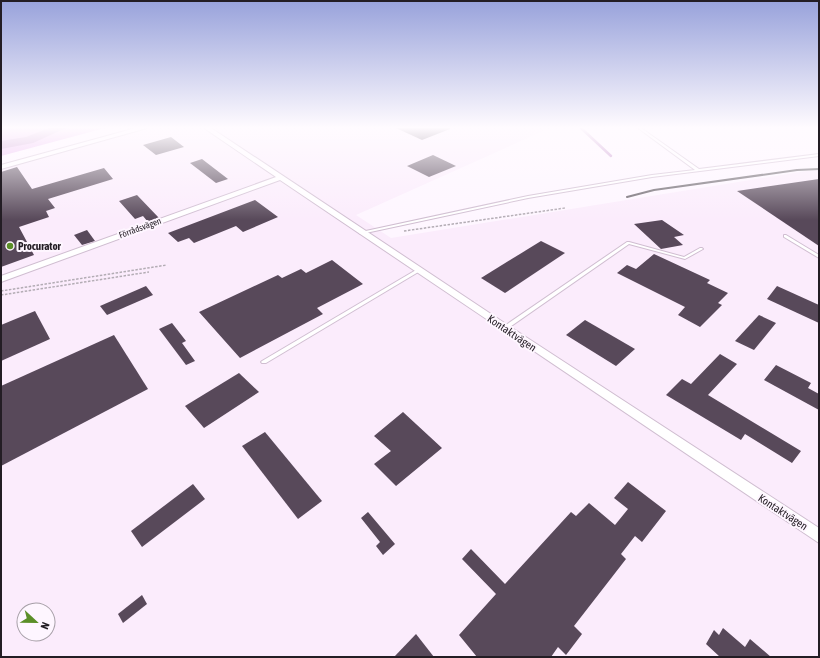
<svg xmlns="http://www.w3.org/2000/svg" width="820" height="658" viewBox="0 0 820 658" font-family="'Asap Condensed',sans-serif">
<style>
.built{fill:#fbecfc;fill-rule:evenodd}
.forest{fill:#e9aeef}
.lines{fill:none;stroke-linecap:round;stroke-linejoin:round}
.stream{stroke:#c087c7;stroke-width:2.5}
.river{fill:#c087c7;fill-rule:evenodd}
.building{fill:#58495a}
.service-casing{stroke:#d0bed1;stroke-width:2}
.minor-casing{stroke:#d0bed1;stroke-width:2}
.path{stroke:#b3acb4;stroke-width:1.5;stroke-dasharray:2.5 1.5;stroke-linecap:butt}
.service{fill:#fff;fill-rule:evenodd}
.minor{fill:#fff;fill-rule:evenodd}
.rail{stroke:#6a646b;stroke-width:2}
.poi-dot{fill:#5b8f28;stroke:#fef6ff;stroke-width:1.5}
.labels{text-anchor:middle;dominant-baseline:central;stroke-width:4;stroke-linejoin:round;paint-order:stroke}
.far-street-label{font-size:9px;fill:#231d24;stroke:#fef6ff}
.poi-label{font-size:11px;font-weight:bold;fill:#231d24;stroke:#fef6ff;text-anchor:start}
.street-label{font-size:11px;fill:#231d24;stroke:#fef6ff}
</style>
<rect width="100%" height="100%" fill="#fef6ff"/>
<path class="built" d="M 147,128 L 550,128 L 356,215 L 391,238 L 819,169 L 819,657 L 1,657 L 1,168 ZM 24,610 L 48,610 L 48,634 L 24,634 Z"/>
<path class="forest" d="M 1,128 L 105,128 L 1,156 Z"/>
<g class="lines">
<path class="stream" d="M 581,128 L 611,156"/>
<path class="river" d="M 49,128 L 66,128 L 33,143 L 1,149 L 1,141 L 26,137 Z"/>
</g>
<g class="building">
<path d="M 396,128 L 450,128 L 450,129 L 422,140 Z"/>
<path d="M 171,137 L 184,147 L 156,155 L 143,145 Z"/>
<path d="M 433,155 L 456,166 L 429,177 L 407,166 Z"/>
<path d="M 202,159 L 228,179 L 216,183 L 190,163 Z"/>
<path d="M 17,167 L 32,189 L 104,168 L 113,179 L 48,199 L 55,208 L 46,211 L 49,217 L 19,227 L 34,255 L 1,267 L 1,172 Z"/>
<path d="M 819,179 L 819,246 L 737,191 Z"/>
<path d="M 137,195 L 159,218 L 148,222 L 143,216 L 135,219 L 119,201 Z"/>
<path d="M 255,200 L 278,217 L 243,232 L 236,226 L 194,243 L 189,238 L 178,242 L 168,233 Z"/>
<path d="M 662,220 L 684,235 L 674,237 L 683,245 L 661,249 L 634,224 Z"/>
<path d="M 87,230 L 95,241 L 82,245 L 74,235 Z"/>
<path d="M 541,241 L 565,253 L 505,293 L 481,278 Z"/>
<path d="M 654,254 L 710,280 L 707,283 L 728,293 L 718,303 L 722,305 L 700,327 L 678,315 L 685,307 L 617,273 L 627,265 L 636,269 Z"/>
<path d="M 332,260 L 363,284 L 317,308 L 323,314 L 240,358 L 199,312 L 278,275 L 282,278 L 301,269 L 306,273 Z"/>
<path d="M 146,286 L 153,295 L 107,315 L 100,306 Z"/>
<path d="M 777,286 L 819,305 L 819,323 L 767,299 Z"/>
<path d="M 35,311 L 50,339 L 1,361 L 1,325 Z"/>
<path d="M 759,315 L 776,323 L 754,350 L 735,341 Z"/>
<path d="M 585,320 L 635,349 L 616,366 L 566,335 Z"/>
<path d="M 172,323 L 186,341 L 182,343 L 195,361 L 186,365 L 159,329 Z"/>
<path d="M 114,335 L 148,389 L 1,466 L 1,386 Z"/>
<path d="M 720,354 L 737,364 L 708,395 L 801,451 L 792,463 L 745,434 L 741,440 L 666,395 L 682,379 L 691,384 Z"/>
<path d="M 776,365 L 811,383 L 808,388 L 819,394 L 819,410 L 764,380 Z"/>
<path d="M 239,373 L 259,392 L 204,428 L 185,406 Z"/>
<path d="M 403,412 L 442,448 L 396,486 L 374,464 L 391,451 L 374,436 Z"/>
<path d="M 265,432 L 322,501 L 298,519 L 242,446 Z"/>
<path d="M 628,482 L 666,511 L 642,542 L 635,536 L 621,554 L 626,559 L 574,626 L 582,634 L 566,655 L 558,647 L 551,657 L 477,657 L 459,635 L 496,594 L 462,559 L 471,549 L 505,584 L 571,512 L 576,516 L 589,503 L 615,525 L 628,509 L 614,498 Z"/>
<path d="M 193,484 L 205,499 L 142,547 L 131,531 Z"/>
<path d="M 368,512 L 395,544 L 383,555 L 376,546 L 380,542 L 361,518 Z"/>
<path d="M 142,595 L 147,604 L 123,623 L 118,614 Z"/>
<path d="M 723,628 L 745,647 L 750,639 L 771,657 L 720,657 L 706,644 L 714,630 L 719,635 Z"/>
<path d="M 416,634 L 434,657 L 394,657 Z"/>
</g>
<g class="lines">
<defs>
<g id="service">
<path d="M 638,128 L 641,128 L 699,169 L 819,154 L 819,156 L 652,177 L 528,198 L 361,234 L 359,233 L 361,232 L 528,196 L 652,175 L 695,170 Z"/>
<path d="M 784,235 L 786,235 L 819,255 L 819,258 L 784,237 Z"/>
<path d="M 627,242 L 629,242 L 684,257 L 700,248 L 702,248 L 703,249 L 685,259 L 629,244 L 507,329 L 503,329 L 503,327 Z"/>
<path d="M 416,270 L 418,270 L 420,271 L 266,363 L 262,363 L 261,362 L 262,361 Z"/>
</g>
<g id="minor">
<path d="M 136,128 L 147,128 L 1,169 L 1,165 Z"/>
<path d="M 204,128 L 211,128 L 509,326 L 819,528 L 819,543 L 280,180 L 1,282 L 1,276 L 276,177 Z"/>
</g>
</defs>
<use href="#service" class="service-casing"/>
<use href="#minor" class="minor-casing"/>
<g class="path">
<path d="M 404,231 L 565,208"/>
<path d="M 1,291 L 167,265"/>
<path d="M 1,295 L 149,272"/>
</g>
<use href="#service" class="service"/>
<use href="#minor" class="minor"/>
<path class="rail" d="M 627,197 L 654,190 L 797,170 L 819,169"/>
</g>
<linearGradient id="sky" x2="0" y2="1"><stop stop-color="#98a2db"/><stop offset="0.58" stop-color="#fffbff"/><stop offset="1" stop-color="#fffbff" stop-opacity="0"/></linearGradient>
<rect width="820" height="220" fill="url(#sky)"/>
<circle class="poi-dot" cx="10" cy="246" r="4"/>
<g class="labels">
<g class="far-street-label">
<text transform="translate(140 228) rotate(-20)">Förrådsvägen</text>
</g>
<g class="poi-label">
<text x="18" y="246">Procurator</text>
</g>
<g class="street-label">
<text transform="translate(512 333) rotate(34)">Kontaktvägen</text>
<text transform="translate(783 512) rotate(33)">Kontaktvägen</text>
</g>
</g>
<rect width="820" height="658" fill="none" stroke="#231d24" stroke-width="4"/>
<g transform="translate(36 622) rotate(112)"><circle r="19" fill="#fef6ff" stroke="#a69fa7"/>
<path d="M0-3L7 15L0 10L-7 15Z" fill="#5b8f28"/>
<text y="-6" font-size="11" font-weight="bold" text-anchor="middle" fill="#231d24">N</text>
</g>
</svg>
